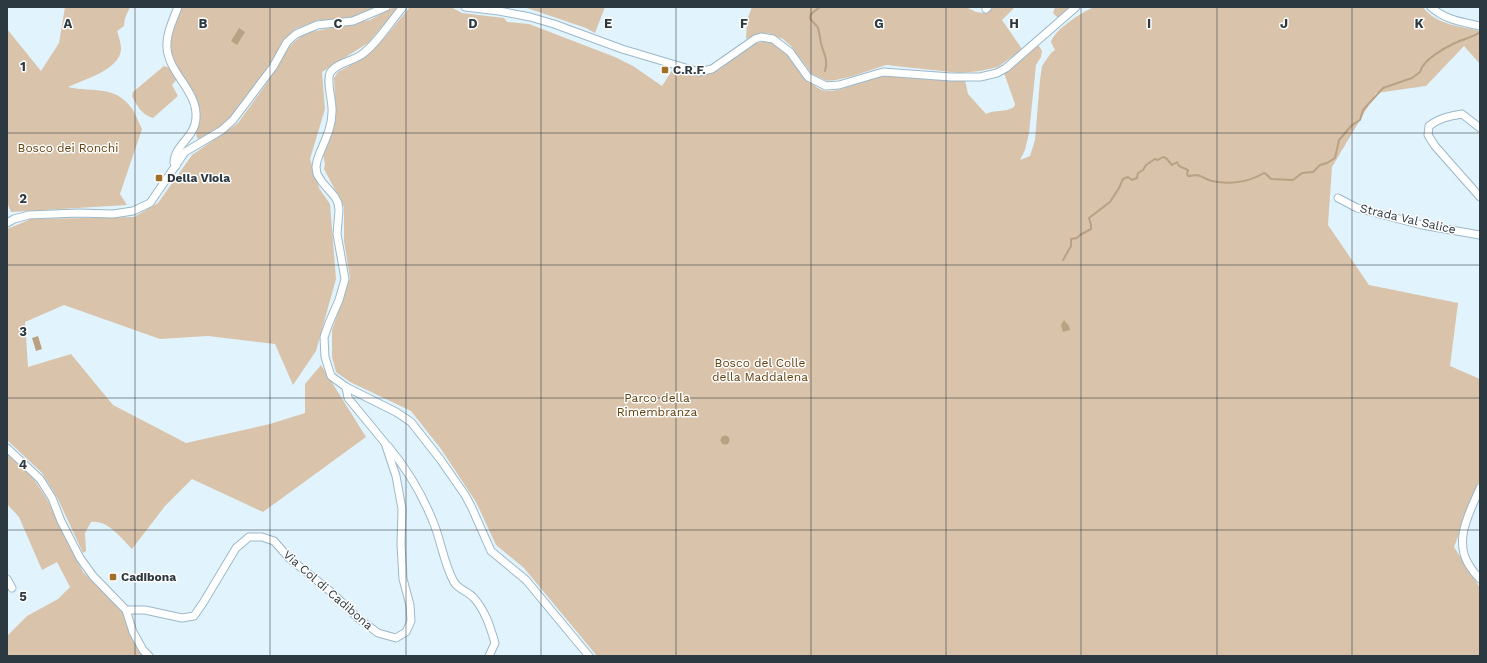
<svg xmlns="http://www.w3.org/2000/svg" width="1487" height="663" viewBox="0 0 1487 663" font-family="'Work Sans',sans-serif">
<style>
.green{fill:#d9c3aa}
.water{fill:#b9a184}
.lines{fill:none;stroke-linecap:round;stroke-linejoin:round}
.stream{stroke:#b9a184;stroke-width:2}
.minor-casing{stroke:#9cb8c9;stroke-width:9}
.minor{stroke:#fff;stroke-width:7}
.grid{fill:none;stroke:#2d3940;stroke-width:1;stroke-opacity:0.55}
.poi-dot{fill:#a26f26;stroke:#fdfdfd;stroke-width:1.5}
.labels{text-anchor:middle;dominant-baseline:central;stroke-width:3;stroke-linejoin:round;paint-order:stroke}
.poi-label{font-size:12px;font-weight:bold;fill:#2d3940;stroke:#fdfdfd;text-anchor:start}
.park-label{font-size:12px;fill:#63410e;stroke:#fdfdfd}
.street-label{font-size:12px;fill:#2d3940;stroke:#fdfdfd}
.grid-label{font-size:13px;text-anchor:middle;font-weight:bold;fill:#2d3940;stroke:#fdfdfd;stroke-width:3;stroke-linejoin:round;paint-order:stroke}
</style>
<rect width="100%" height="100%" fill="#e1f3fd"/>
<g class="green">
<path d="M 65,7 L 130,7 L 125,18 L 124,26 L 117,31 C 119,37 121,43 121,50 C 119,70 83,80 68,87 C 94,93 115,84 133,110 C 136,115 139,123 142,129 L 120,194 L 127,205 L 11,212 L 7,202 L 7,29 L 41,71 L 59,43 Z"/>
<path d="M 182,7 L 377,7 L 356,17 L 336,21 L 319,20 L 295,29 L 279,47 L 277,52 L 265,73 L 229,120 L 221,126 L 198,139 C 193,134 201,118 199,110 C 195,85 169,69 170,42 C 171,30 178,18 182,7 Z"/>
<path d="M 394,7 L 399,7 L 368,43 L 322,72 L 325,109 L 310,159 L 319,188 L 330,204 L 336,279 L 316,351 L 293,385 L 275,344 L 208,336 L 160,339 L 64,305 L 25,322 L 28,367 L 71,354 L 113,405 L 186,443 L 270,424 L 305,413 L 305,384 L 321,365 L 366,437 L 263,512 L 192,479 L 165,506 L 132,549 C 121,538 108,520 91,522 L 85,533 L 86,551 L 83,553 L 57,497 L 42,473 L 7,440 L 7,229 L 31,219 L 134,217 L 158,203 L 192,155 L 238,123 L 267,83 L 287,49 L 294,42 L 306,33 L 370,20 Z"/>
<path d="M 410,7 L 451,7 L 462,13 L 504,18 L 507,22 L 529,24 L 615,57 L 633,66 L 662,86 L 673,69 C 683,72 695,76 706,74 C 728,71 746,38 769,42 C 793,46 800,81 822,90 C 837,95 860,80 875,77 C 885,75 897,77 908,77 C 927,78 946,79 965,80 L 968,94 L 986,114 C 995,109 1005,113 1014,107 L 1015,104 L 1004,73 L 1025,57 L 1036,45 L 1039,46 L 1042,51 L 1041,57 L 1036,65 L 1029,133 L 1025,150 L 1020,160 L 1030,156 L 1035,140 L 1040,80 L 1042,66 L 1051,53 L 1055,50 L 1051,42 C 1054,30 1082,12 1094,7 L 1423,7 C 1436,25 1460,26 1480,31 L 1480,64 L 1464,46 L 1426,86 L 1376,93 L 1332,167 L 1328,225 L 1369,285 L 1458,303 L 1450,366 L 1480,379 L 1480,480 L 1454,547 L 1480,588 L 1480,656 L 597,656 L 524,568 L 496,545 L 476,502 L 441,449 L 411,411 L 350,382 L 336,372 L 332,357 L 332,330 L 350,278 L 344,241 L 344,207 L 324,169 L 325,165 L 323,153 L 336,119 L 334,78 L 338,72 L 349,66 L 380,43 Z"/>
<path d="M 524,7 L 605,7 L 595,33 L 586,28 Z"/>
<path d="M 752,7 L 969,7 L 968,8 L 976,12 L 984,13 L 991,7 L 1015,7 L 1002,20 L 1022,49 L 998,67 L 980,71 L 960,73 L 886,65 L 853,76 L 836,80 L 827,81 L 812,74 L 791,46 L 783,39 L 768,33 L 757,34 L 746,39 L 747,20 Z"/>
<path d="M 1055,7 L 1071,7 L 1058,18 L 1053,13 Z"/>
<path d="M 164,66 L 170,68 L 177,79 L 172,85 L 178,96 L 153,118 C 142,115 137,106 132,96 L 133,92 Z"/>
<path d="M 7,451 L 30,473 L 48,501 L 83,572 L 122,611 L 129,632 L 145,656 L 7,656 L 7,636 L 27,616 L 58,599 L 70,587 L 57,562 L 42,570 L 19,517 L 7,504 Z"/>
</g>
<g class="water">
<path d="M 239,28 L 245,32 L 237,45 L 231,41 Z"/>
<path d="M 1064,320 L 1069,326 L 1070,330 L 1063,332 L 1061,325 Z"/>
<path d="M 38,336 L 42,349 L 36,351 L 32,338 Z"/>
<circle cx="725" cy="440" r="4.5"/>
</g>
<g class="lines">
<g class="stream">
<path d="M 820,7 L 811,14 L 810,18 C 812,22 816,24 818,28 C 820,34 820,41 822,47 C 825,56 828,61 825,71"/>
<path d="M 1063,260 L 1071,246 L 1071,239 L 1077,238 L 1080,235 L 1091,229 L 1091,225 L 1089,218 L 1110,202 L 1119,188 L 1123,179 L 1128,177 L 1132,180 L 1137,178 L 1138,173 L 1143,170 L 1146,165 L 1155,159 L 1158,160 L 1163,157 L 1166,158 L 1172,165 L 1177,162 L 1179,166 L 1188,170 L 1187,174 L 1188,176 C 1191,176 1194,175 1197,175 C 1202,176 1207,180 1212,181 C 1229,185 1249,182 1264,173 L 1266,174 L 1271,179 L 1293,180 L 1302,173 L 1313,172 L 1320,165 L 1327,163 L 1335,158 L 1339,140 L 1352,125 L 1360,120 L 1363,110 L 1383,88 L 1412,78 L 1420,72 C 1423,60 1444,48 1455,43 C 1463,39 1472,38 1480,32"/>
</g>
<defs>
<g id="minor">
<path d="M 403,7 C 390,22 377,44 361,55 C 353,61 336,63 330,73 C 326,82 333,102 332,112 C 332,130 322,145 317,161 L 316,167 L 317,174 L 322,182 L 335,197 L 338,203 L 339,210 L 337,234 L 345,279 L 339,300 L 329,323 L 324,337 L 325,357 L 331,376 L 346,387 L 396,412 L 411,422 L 440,459 L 465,495 L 471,506 L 491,551 L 526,580 L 589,656"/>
<path d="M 465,7 L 499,11 L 530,17 L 554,24 L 622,49 L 699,72 L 712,69 L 755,39 L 761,37 L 773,39 L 790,52 L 808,77 L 826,86 L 839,85 L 883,72 L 951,77 L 980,77 L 997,73 L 1006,68 L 1076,7"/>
<path d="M 1431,7 C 1445,20 1462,22 1480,26"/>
<path d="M 986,9 L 988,7"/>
<path d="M 1480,128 L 1462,114 C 1450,116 1439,118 1429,126 L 1428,135 L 1435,146 L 1480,197"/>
<path d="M 176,166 L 174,163 C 174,145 195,138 196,118 C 198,91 169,74 167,48 C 166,34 173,20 178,7"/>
<path d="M 1338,198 L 1357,208 L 1422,225 L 1480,235"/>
<path d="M 7,223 L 14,219 L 29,215 L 78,213 L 113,214 L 133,211 L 150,203 L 185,152 L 222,130 L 233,120 L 273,67 L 287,42 L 296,34 L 317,25 L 353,21 L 386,7"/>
<path d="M 388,446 C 406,468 421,492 432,519 C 441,539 443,562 454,582 C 458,589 467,591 473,597 C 485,610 490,626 495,643 L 489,656"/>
<path d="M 7,448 L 40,479 L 52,498 L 61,521 L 80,558 L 93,576 L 126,610 L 133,632 L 143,650 L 149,656"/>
<path d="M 1480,488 C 1470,512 1453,540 1469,565 C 1472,570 1476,575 1480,579"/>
<path d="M 7,579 L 12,588"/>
<path d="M 126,610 L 145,610 L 182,618 L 194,616 L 203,603 L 236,548 L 249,537 L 262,537 L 274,541 L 289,558 L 330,591 L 358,618 L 378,633 L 396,638 L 406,632 L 411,621 L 410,605 L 403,579 L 401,544 L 402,509 L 396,476 L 385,443 L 348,398 L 346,387"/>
</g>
</defs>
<use href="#minor" class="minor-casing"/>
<use href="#minor" class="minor"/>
</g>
<path class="grid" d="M 135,7 L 135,656M 270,7 L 270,656M 406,7 L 406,656M 541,7 L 541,656M 676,7 L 676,656M 811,7 L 811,656M 946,7 L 946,656M 1081,7 L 1081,656M 1217,7 L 1217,656M 1352,7 L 1352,656M 7,133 L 1480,133M 7,265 L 1480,265M 7,398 L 1480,398M 7,530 L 1480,530"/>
<g class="poi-dot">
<rect x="661" y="66" width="8" height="8" rx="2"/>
<rect x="155" y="174" width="8" height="8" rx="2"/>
<rect x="109" y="573" width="8" height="8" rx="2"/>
</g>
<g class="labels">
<g class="poi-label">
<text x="673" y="70">C.R.F.</text>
<text x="167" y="178">Della Viola</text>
<text x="121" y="577">Cadibona</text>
</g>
<g class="park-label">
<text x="68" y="148">Bosco dei Ronchi</text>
<text x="760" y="363">Bosco del Colle<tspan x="760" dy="14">della Maddalena</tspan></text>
<text x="657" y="398">Parco della<tspan x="657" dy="14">Rimembranza</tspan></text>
</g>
<g class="street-label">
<text transform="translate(1408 219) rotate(13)">Strada Val Salice</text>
<text transform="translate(328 590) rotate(41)">Via Col di Cadibona</text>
</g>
</g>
<g class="grid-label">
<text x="68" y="28">A</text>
<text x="203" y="28">B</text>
<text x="338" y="28">C</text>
<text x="473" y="28">D</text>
<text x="608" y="28">E</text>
<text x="744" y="28">F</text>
<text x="879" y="28">G</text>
<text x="1014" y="28">H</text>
<text x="1149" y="28">I</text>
<text x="1284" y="28">J</text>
<text x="1419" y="28">K</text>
<text x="23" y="71">1</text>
<text x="23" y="203">2</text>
<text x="23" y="336">3</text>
<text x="23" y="469">4</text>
<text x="23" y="601">5</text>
</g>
<rect width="1487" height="663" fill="none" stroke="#2d3940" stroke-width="16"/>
</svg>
